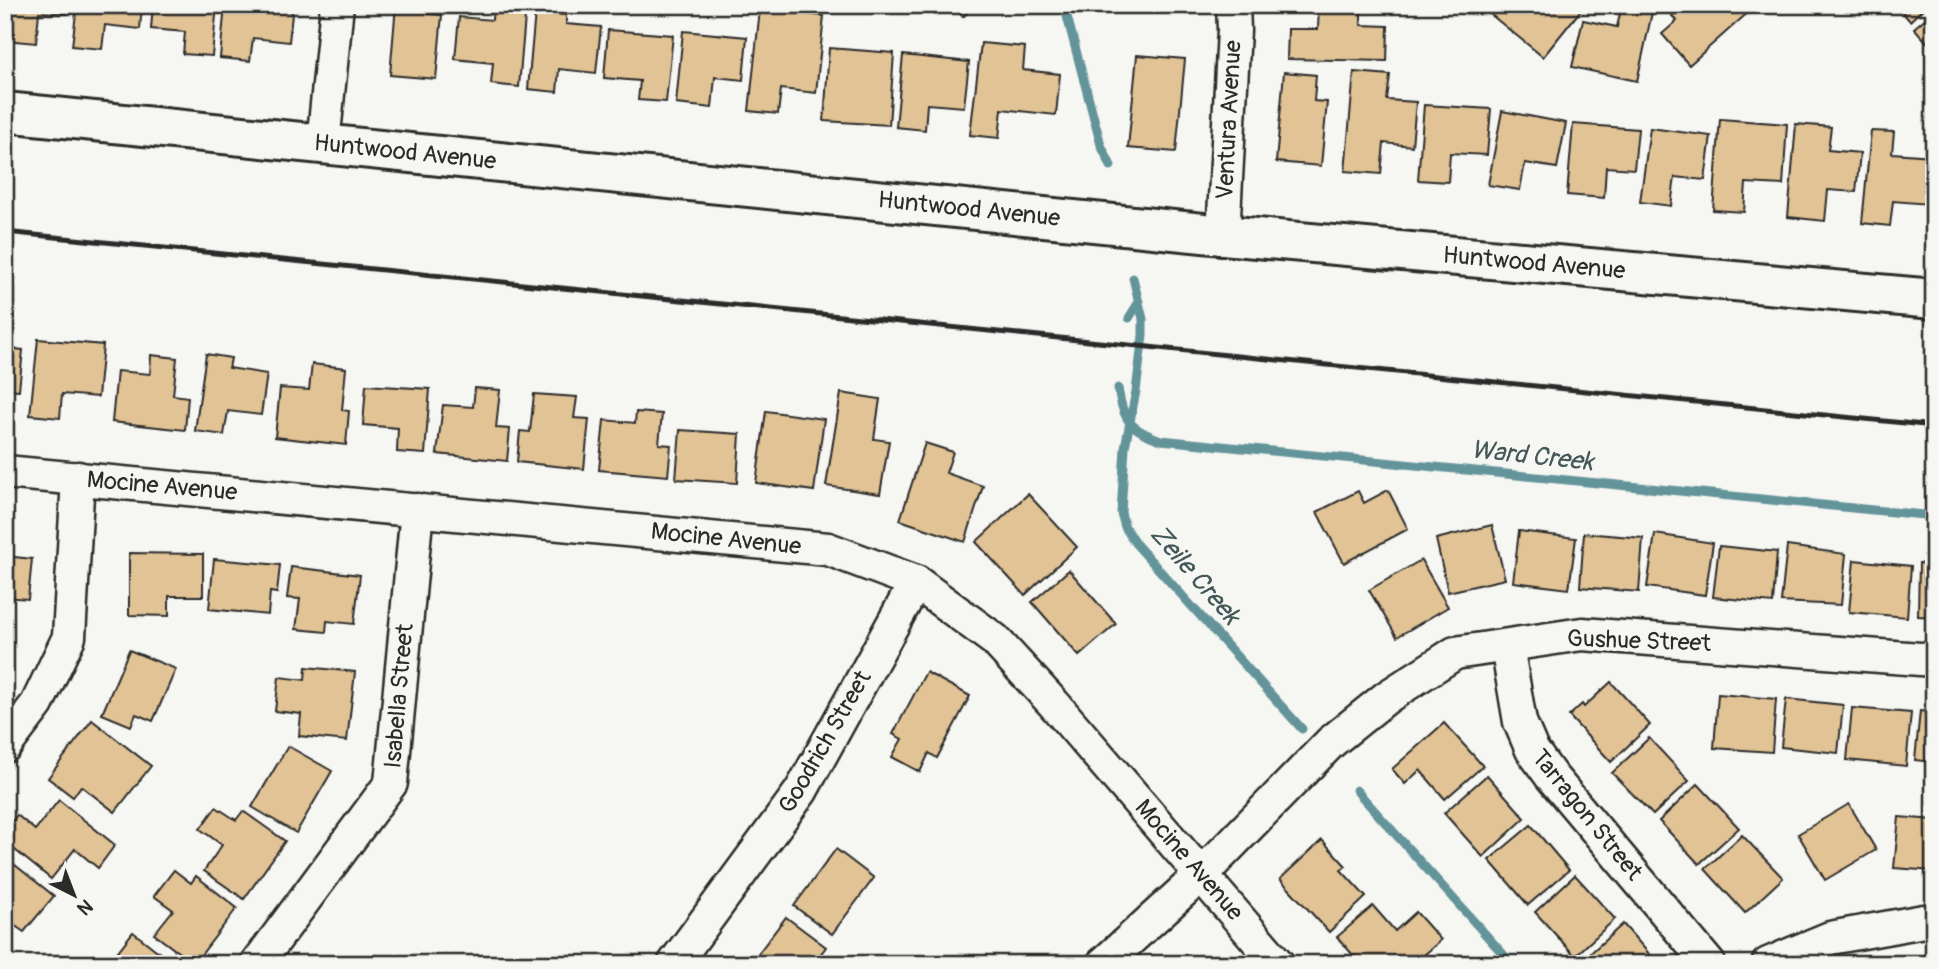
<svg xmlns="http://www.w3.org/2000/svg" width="1939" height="969" viewBox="0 0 1939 969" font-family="Pangolin,sans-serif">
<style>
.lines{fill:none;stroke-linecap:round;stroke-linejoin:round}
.stream{stroke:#64949a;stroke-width:9}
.building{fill:#e1c395;stroke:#2b2b2b;stroke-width:2}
.street-casing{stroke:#2b2b2b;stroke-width:37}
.secondary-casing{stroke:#2b2b2b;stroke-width:44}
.street{stroke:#f6f6f2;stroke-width:32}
.secondary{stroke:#f6f6f2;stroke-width:38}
.rail{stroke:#2b2b2b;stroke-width:5}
.labels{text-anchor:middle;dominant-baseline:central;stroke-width:7;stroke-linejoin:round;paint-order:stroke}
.street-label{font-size:24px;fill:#2b2b2b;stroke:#f6f6f2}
.water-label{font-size:26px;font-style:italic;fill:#435759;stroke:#f6f6f2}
</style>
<rect width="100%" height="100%" fill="#f6f6f2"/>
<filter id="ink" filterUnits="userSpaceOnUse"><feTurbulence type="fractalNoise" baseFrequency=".0143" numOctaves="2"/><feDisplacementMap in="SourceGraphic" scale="14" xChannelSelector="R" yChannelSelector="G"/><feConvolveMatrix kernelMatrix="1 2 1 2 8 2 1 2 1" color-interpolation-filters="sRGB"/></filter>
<g filter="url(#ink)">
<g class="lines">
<g class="stream">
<path d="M 1064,5 L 1101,145 L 1111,166"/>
<path d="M 1133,278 L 1143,319 L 1143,335 L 1136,391 L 1125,447 L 1121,513 L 1125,527 L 1135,543 L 1302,729"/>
<path d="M 1129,318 L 1139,302"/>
<path d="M 1118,388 C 1123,420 1129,429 1161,440 L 1934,516"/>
<path d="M 1356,790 L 1512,964"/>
</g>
</g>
<g class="building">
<path d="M 5,5 L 68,5 L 67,14 L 39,12 L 36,43 L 5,40 Z"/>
<path d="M 77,5 L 142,5 L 140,29 L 105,25 L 102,49 L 72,46 Z"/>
<path d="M 153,5 L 217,5 L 212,56 L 183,54 L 185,32 L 151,29 Z"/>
<path d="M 225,5 L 293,5 L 289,42 L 253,38 L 250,61 L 220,58 Z"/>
<path d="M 396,5 L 429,5 L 428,14 L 442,15 L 436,79 L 390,75 Z"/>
<path d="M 493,5 L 526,5 L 519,87 L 491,84 L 493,63 L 455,59 L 459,17 L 492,20 Z"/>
<path d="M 952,5 L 975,5 L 963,17 Z"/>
<path d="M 1319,5 L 1361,5 L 1361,25 L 1388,26 L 1387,61 L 1287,59 L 1288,29 L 1318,29 Z"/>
<path d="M 1479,5 L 1585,5 L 1543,57 Z"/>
<path d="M 1622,5 L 1653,8 L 1637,81 L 1572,67 L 1583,20 L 1617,27 Z"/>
<path d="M 1684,5 L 1747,5 L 1751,10 L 1689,65 L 1662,34 L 1677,21 L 1672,16 Z"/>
<path d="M 1763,5 L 1778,5 L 1770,12 Z"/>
<path d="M 1896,5 L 1927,5 L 1910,21 Z"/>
<path d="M 760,9 L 824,16 L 816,93 L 781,89 L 778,114 L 749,111 Z"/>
<path d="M 1934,11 L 1934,50 L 1914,28 Z"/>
<path d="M 535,12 L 566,15 L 566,24 L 601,27 L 596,73 L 559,69 L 557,92 L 528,89 Z"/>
<path d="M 608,30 L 673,35 L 666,102 L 638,100 L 640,81 L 604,78 Z"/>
<path d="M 683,31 L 747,37 L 743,80 L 715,77 L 712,108 L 676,104 Z"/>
<path d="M 981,43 L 1025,47 L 1023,70 L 1060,74 L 1056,115 L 1002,109 L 999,138 L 970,135 Z"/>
<path d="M 829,48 L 894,53 L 889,125 L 824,121 Z"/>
<path d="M 903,55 L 969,62 L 964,107 L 927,104 L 925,130 L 896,127 Z"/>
<path d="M 1137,55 L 1185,59 L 1176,152 L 1128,148 Z"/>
<path d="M 1284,72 L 1316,75 L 1314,101 L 1327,102 L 1321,166 L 1276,162 Z"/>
<path d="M 1354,72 L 1390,75 L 1387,100 L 1416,102 L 1412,146 L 1384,143 L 1381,174 L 1345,171 Z"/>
<path d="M 1424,105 L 1491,109 L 1487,155 L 1450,153 L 1448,182 L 1418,180 Z"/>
<path d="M 1502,111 L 1566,123 L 1557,168 L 1525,163 L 1520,190 L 1488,185 Z"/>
<path d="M 1720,119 L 1787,124 L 1783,185 L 1746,183 L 1744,212 L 1713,210 Z"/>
<path d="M 1573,124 L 1638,129 L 1634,169 L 1606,167 L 1604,198 L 1567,195 Z"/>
<path d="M 1796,124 L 1831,127 L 1828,150 L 1860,153 L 1856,192 L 1828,190 L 1825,221 L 1788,217 Z"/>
<path d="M 1650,128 L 1711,136 L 1705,180 L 1675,177 L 1671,206 L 1640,202 Z"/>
<path d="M 1871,131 L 1894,132 L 1892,153 L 1933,156 L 1929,204 L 1893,201 L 1890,226 L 1862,223 Z"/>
<path d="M 38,339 L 103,345 L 98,397 L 62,394 L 60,418 L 30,415 Z"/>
<path d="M 5,348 L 23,350 L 19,390 L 5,389 Z"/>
<path d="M 206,354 L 231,358 L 229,368 L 267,374 L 261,415 L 228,411 L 224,435 L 195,431 Z"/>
<path d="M 151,355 L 177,358 L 173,395 L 188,397 L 185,430 L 112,422 L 117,371 L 150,374 Z"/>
<path d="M 312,364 L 346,368 L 342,410 L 349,411 L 346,445 L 275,437 L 280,388 L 309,390 Z"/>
<path d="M 366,385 L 430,389 L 425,454 L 397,452 L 398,428 L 363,425 Z"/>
<path d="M 475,388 L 500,390 L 496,428 L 510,429 L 507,461 L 437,454 L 443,405 L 473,407 Z"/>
<path d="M 841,393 L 880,399 L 874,439 L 889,441 L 880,494 L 826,486 Z"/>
<path d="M 534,394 L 577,397 L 574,418 L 589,419 L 584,469 L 517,462 L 520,431 L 530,432 Z"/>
<path d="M 766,411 L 824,419 L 814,491 L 756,483 Z"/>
<path d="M 636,412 L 662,414 L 659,444 L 671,445 L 668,476 L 599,470 L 604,420 L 635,423 Z"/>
<path d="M 680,430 L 740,434 L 737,483 L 676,479 Z"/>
<path d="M 925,443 L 953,452 L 946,473 L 983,486 L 965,542 L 900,520 Z"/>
<path d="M 1388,490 L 1408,529 L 1344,563 L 1317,512 L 1358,491 L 1364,503 Z"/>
<path d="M 1028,494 L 1077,547 L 1025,595 L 976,542 Z"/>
<path d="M 1492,525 L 1505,579 L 1448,592 L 1436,539 Z"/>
<path d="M 1519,531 L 1576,538 L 1569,589 L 1513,582 Z"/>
<path d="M 1584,533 L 1643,538 L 1639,592 L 1580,587 Z"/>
<path d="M 1655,534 L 1713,543 L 1705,595 L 1647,587 Z"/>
<path d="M 1719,546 L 1777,552 L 1773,603 L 1713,597 Z"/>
<path d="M 1787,546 L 1846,554 L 1841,605 L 1781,602 Z"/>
<path d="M 129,553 L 203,554 L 203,596 L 169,596 L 169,616 L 129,615 Z"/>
<path d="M 5,556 L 32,559 L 28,599 L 5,597 Z"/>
<path d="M 214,559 L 280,565 L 277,593 L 270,592 L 268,615 L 209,609 Z"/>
<path d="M 1421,560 L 1448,607 L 1397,637 L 1369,590 Z"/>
<path d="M 1854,560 L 1911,566 L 1907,617 L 1849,612 Z"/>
<path d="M 1919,563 L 1934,564 L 1934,617 L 1918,616 Z"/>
<path d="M 291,567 L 360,575 L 354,624 L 327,621 L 326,632 L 296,629 L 300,599 L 287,598 Z"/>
<path d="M 1069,570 L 1116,624 L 1079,656 L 1032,602 Z"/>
<path d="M 129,650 L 176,669 L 153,721 L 136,714 L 131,726 L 102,714 Z"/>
<path d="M 306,667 L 355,672 L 347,741 L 299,736 L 301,714 L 275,711 L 279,677 L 305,680 Z"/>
<path d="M 926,672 L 970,696 L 937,758 L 929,753 L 920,772 L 892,757 L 902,739 L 893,734 Z"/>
<path d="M 1611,682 L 1650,725 L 1611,762 L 1569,716 L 1582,704 L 1584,707 Z"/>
<path d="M 1718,694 L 1776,699 L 1772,752 L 1714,748 Z"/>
<path d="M 1786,699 L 1843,705 L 1838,753 L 1781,747 Z"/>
<path d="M 1852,708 L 1911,713 L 1906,766 L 1847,760 Z"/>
<path d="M 1920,711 L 1934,713 L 1934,762 L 1915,760 Z"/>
<path d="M 92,720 L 151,766 L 115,812 L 81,786 L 73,797 L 48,778 Z"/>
<path d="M 1444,723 L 1483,766 L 1445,799 L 1420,770 L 1405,784 L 1392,769 Z"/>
<path d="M 1649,738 L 1689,781 L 1653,815 L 1612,773 Z"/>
<path d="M 288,746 L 332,771 L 296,833 L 252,807 Z"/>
<path d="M 1487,775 L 1525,818 L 1483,857 L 1444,813 Z"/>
<path d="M 1698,784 L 1739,828 L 1699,864 L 1659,821 Z"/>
<path d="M 59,800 L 115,845 L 98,868 L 75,849 L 51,879 L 5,842 L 5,830 L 17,815 L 35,830 Z"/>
<path d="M 1849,804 L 1876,850 L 1825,880 L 1798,834 Z"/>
<path d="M 216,807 L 236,820 L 243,811 L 285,841 L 244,899 L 204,871 L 222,845 L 200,829 Z"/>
<path d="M 1899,817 L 1934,820 L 1934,871 L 1894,868 Z"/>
<path d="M 1531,825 L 1569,870 L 1528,905 L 1489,860 Z"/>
<path d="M 1742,835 L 1783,878 L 1745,913 L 1705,869 Z"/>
<path d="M 1322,840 L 1346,866 L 1341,870 L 1366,897 L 1329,932 L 1280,879 Z"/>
<path d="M 836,849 L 874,878 L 832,934 L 794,906 Z"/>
<path d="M 5,857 L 54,896 L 24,932 L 5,919 Z"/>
<path d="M 174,870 L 191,883 L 196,876 L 237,908 L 194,964 L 154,934 L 173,910 L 154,896 Z"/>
<path d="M 1575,875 L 1615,919 L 1575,956 L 1535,912 Z"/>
<path d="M 1373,906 L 1395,931 L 1416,912 L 1441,940 L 1414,964 L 1361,964 L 1337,937 Z"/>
<path d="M 786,917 L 826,947 L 813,964 L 750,964 Z"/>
<path d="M 1623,924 L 1658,964 L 1590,964 L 1585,958 Z"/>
<path d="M 133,932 L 174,964 L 108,964 Z"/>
</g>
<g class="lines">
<defs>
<g id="street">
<path d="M 323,144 L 337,5"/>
<path d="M 1223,235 L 1234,30 L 1233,5"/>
<path d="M 5,472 L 828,549 L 916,582 L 995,640 L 1054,704 L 1278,964"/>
<path d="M 1507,646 L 1520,722 L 1532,750 L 1551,776 L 1709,964"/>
<path d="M 5,746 L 37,704 L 69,637 L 78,478"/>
<path d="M 257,964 L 391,783 L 417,510"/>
<path d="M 674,964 L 801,791 L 916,582"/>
<path d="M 1103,964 L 1202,874 L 1331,742 L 1387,697 L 1455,653 L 1582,634 L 1934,660"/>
<path d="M 1768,964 L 1830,938 L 1924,921 L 1934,921"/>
</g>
<path id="secondary" d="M 5,112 L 1223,235 L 1934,299"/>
</defs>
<use href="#street" class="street-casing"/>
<use href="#secondary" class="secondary-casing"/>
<use href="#street" class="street"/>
<use href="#secondary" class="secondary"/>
<path class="rail" d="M 5,232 L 1934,426"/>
</g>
</g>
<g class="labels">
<g class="street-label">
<text transform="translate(1229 120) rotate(-87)">Ventura Avenue</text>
<text transform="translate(405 152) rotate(6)">Huntwood Avenue</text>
<text transform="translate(969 209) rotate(6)">Huntwood Avenue</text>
<text transform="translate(1534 263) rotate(5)">Huntwood Avenue</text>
<text transform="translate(162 486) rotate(5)">Mocine Avenue</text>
<text transform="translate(726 539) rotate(6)">Mocine Avenue</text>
<text transform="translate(1639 641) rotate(2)">Gushue Street</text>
<text transform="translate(399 696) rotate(-85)">Isabella Street</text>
<text transform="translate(825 742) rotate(-60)">Goodrich Street</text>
<text transform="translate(1587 815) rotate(51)">Tarragon Street</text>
<text transform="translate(1189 860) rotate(49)">Mocine Avenue</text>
</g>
<g class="water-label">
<text transform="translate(1532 456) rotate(6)">Ward Creek</text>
<text transform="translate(1195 575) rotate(49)">Zeile Creek</text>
</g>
</g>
<rect width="1939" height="969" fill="none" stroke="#f6f6f2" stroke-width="28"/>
<rect x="14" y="14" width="1911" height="941" fill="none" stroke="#2b2b2b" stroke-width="2.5" filter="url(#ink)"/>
<g transform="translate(74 895) rotate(138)" stroke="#f6f6f2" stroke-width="5" paint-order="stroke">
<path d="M0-5L12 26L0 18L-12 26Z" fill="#2b2b2b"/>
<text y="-10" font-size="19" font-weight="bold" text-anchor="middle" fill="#2b2b2b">N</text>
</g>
</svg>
